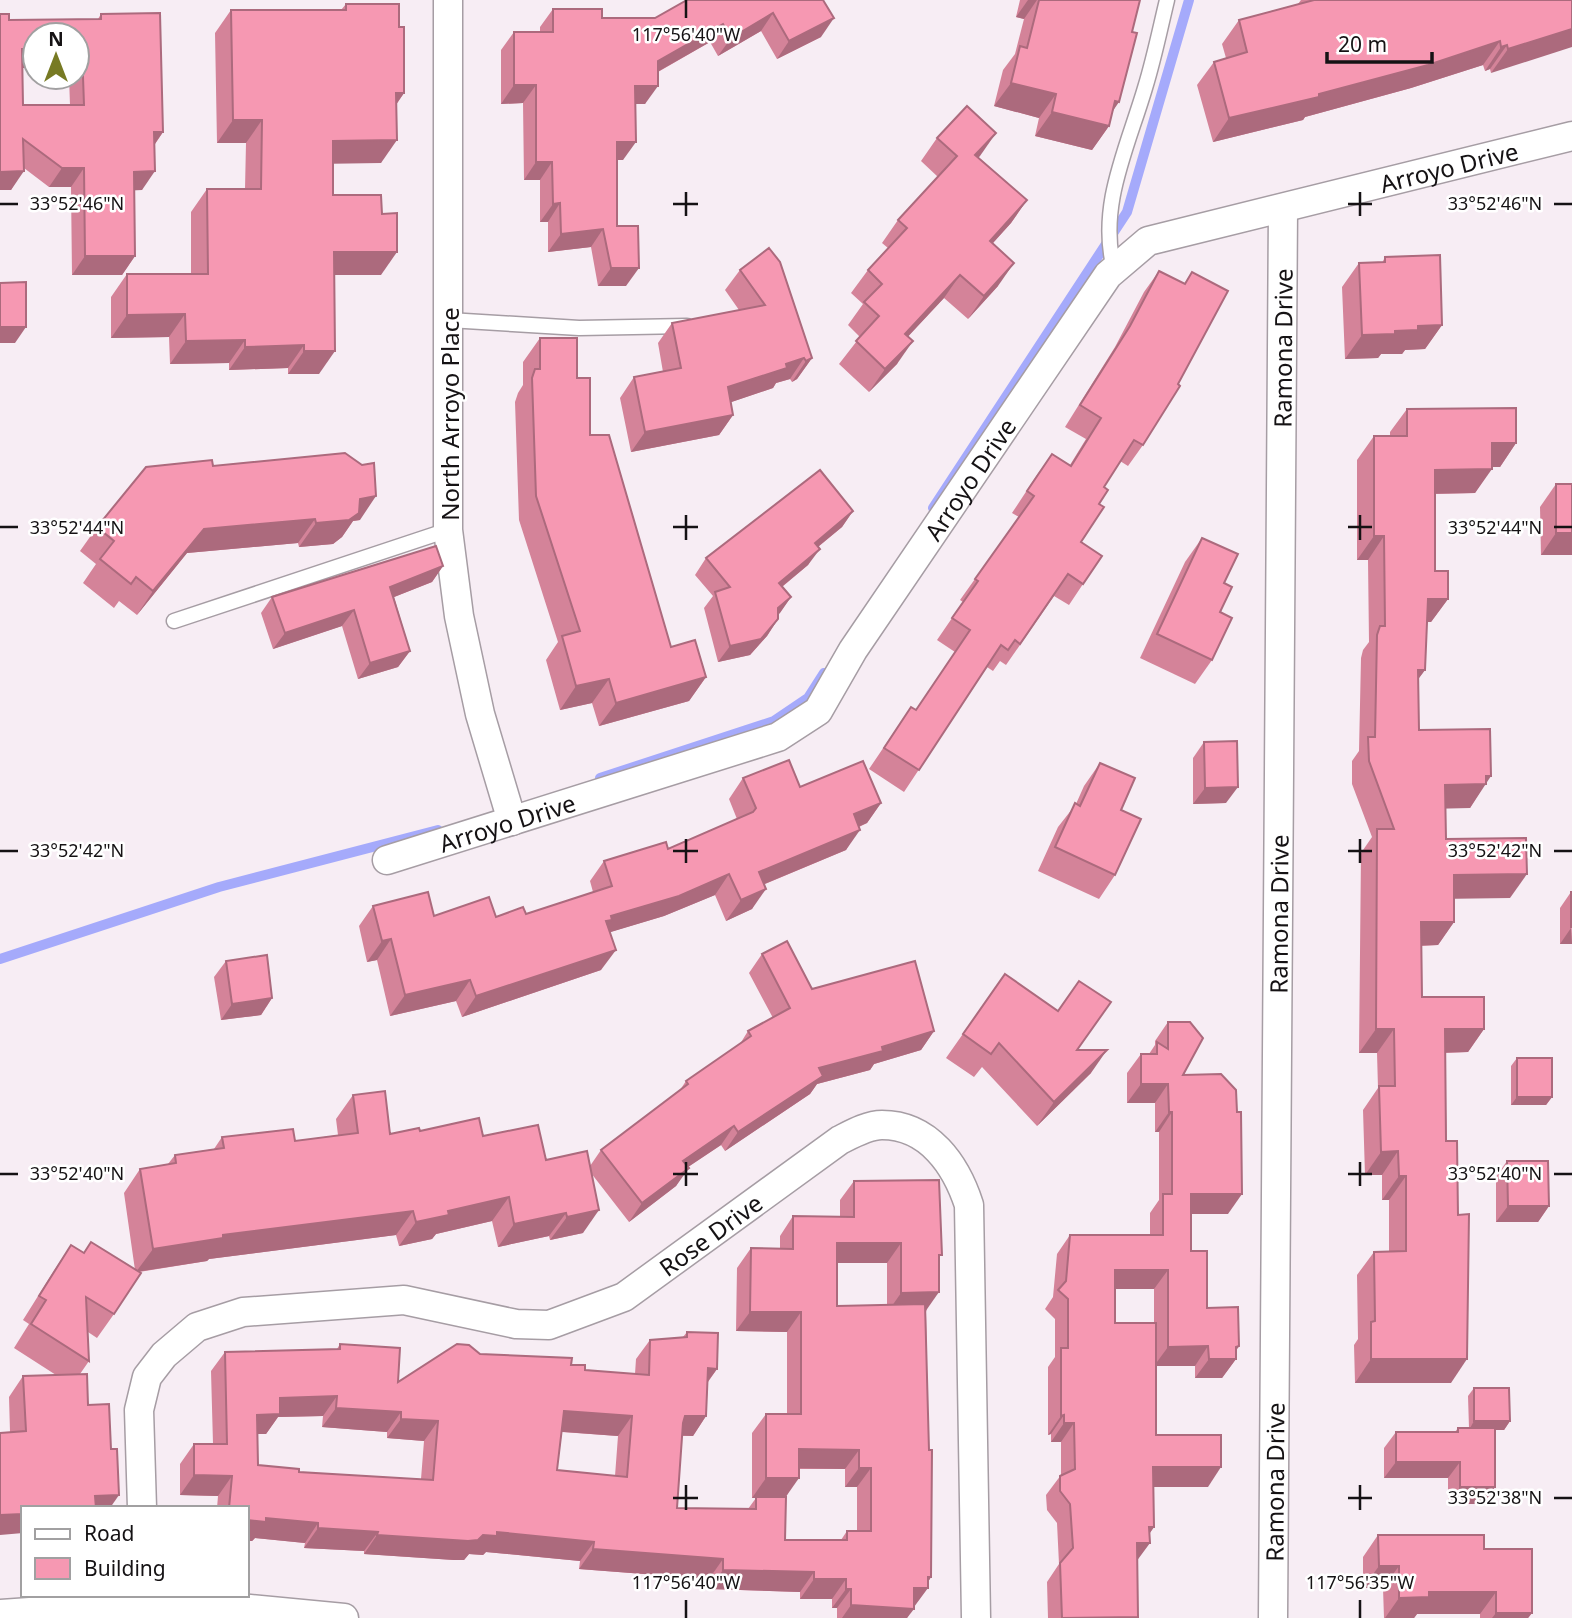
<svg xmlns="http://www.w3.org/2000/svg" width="1572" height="1618" viewBox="0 0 1572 1618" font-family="'Noto Sans',sans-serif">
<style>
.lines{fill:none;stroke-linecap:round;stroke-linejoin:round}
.stream{stroke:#a5aafb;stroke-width:10}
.service-casing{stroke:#a69da4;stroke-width:17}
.minor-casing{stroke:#a69da4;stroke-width:31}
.service{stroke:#fff;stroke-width:14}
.minor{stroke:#fff;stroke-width:28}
.wall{fill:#d48399;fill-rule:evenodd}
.shaded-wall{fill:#ac6a7d}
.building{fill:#f698b2;stroke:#ac6a7d;stroke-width:2;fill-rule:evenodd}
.ticks{fill:none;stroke:#151214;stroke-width:2.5}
.labels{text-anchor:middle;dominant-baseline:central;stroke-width:5;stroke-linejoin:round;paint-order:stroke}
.street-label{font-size:24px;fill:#151214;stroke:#fff}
.ticks-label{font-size:18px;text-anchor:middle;fill:#151214;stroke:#fff;stroke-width:5;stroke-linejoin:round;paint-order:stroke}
</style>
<rect width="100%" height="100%" fill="#f7edf4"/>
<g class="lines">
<g class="stream">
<path d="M 933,508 L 1127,212 L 1189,0"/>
<path d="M 600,778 L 774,721 L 808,698 L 824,673"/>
<path d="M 0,959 L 219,887 L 438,830"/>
</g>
<defs>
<g id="service">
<path d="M 1114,269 C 1098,206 1127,149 1145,88 C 1154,59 1160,29 1167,0"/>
<path d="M 449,320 L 579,328 L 687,326"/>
<path d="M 174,621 L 448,530"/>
</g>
<g id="minor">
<path d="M 448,0 L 448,530 L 459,616 L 480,714 L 512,821"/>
<path id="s1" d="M 387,860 L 778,737 L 818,711 L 853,650 L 1108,275 L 1148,241 L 1572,136"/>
<path id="s2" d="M 142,1508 L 139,1410 L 147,1377 L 164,1355 L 197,1327 L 243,1312 L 404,1300 L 516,1324 L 549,1325 L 624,1297 L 840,1140 C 852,1134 868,1125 882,1125 C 929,1125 956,1165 969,1205 L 976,1618"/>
<path d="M 0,1614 L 145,1604 L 220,1606 L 344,1618"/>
<path id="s3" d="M 1273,1618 L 1283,209"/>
</g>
</defs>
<use href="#service" class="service-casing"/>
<use href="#minor" class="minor-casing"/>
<use href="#service" class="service"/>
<use href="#minor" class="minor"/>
</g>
<g class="wall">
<path d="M 823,0 L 821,37 L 777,59 L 761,31 L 718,56 L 710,42 L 658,72 L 645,104 L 635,104 L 623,160 L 617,160 L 617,226 L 626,286 L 598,286 L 591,247 L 548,252 L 548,222 L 540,222 L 540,180 L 524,180 L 523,103 L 501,104 L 501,50 L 514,32 L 540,32 L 540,27 L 553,9 L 602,18 L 655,18 Z"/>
<path d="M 1020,0 L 1140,0 L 1109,126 L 1092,150 L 1035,136 L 1039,118 L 994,106 L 1003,70 L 1015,54 L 1024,19 L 1016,17 Z"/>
<path d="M 1301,0 L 1572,0 L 1491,73 L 1490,69 L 1485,71 L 1483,65 L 1411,88 L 1305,117 L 1303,120 L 1213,142 L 1197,85 L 1214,62 L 1226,58 L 1222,44 L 1239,20 L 1298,4 Z"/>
<path d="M 346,4 L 399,27 L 404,93 L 396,105 L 381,163 L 333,163 L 333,195 L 381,275 L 334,275 L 319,374 L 288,374 L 288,368 L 229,370 L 229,363 L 170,364 L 169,337 L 111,338 L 111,297 L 127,274 L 191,274 L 191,212 L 207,189 L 245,189 L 246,143 L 217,143 L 215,33 L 231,10 L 341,10 Z"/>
<path d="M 101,14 L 163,132 L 155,144 L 142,190 L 134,190 L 135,256 L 122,275 L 72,275 L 71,187 L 49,187 L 24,168 L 11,190 L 9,20 L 98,19 ZM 77,35 L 77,77 L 69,77 L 70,105 L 23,105 L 22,68 L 35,68 Z"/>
<path d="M 937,138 L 979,158 L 1027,200 L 1011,223 L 992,244 L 998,286 L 968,319 L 944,298 L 908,336 L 897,364 L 869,392 L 839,364 L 860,337 L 848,325 L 863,304 L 851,293 L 868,270 L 888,248 L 882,243 L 898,220 L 938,177 L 921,161 Z"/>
<path d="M 1385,257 L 1442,325 L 1425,349 L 1405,350 L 1402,354 L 1381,354 L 1378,358 L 1345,359 L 1342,287 L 1359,263 L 1382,263 Z"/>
<path d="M 740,270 L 812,358 L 797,379 L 792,382 L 790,379 L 776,383 L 773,388 L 731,402 L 733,415 L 719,435 L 631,452 L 620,398 L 634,377 L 663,372 L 658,343 L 672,323 L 739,310 L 725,290 Z"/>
<path d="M 1159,271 L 1184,284 L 1192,272 L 1143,445 L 1128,466 L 1120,461 L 1104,487 L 1099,504 L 1081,542 L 1083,584 L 1069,605 L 1054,596 L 1006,665 L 1000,661 L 993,671 L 987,667 L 904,792 L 869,769 L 911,707 L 916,710 L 955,652 L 937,640 L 963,602 L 960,600 L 1019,517 L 1012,513 L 1037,475 L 1052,454 L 1070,465 L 1086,439 L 1065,427 L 1115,347 L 1144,292 Z"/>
<path d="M 540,338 L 577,378 L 590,435 L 671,647 L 706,677 L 689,701 L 599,726 L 592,703 L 560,710 L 546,660 L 558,642 L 519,520 L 515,402 L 518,393 L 523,385 L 523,362 Z"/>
<path d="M 1407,409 L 1516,443 L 1500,467 L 1492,467 L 1475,493 L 1435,494 L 1435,571 L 1448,599 L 1431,622 L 1427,622 L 1425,670 L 1418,679 L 1419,730 L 1486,782 L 1470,808 L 1446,808 L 1446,839 L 1510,898 L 1454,898 L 1454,922 L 1438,945 L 1421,946 L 1422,997 L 1484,1029 L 1468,1052 L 1445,1053 L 1451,1383 L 1355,1383 L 1354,1345 L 1358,1339 L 1357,1275 L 1374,1252 L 1389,1251 L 1389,1200 L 1382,1200 L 1382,1175 L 1365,1175 L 1363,1110 L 1378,1088 L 1377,1053 L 1359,1053 L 1361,853 L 1372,837 L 1352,784 L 1352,761 L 1359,751 L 1361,658 L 1363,650 L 1369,642 L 1368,560 L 1357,560 L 1357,460 L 1374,436 L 1390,436 L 1390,432 Z"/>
<path d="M 213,466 L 360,520 L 353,521 L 342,537 L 333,544 L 299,547 L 298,543 L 187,553 L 137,615 L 119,601 L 114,608 L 83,583 L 96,564 L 80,551 L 97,527 Z"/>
<path d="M 1556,484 L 1572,555 L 1541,555 L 1540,507 Z"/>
<path d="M 853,511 L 842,527 L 818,547 L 808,565 L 782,587 L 791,597 L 778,615 L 778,619 L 767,636 L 750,655 L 718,662 L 704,608 L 713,596 L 695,575 L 706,558 Z"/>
<path d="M 1202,538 L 1220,612 L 1212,660 L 1195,684 L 1140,658 L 1185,562 Z"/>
<path d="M 443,566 L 432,582 L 394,597 L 410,651 L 398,667 L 358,679 L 342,626 L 273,649 L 261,613 L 272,597 Z"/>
<path d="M 1204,742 L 1226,803 L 1193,804 L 1193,758 Z"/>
<path d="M 1100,763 L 1121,810 L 1115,875 L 1099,899 L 1038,871 L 1058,827 L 1076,804 L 1084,786 Z"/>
<path d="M 743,778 L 800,787 L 881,803 L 867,823 L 859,827 L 846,850 L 765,884 L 752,909 L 726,921 L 715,895 L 664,916 L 610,932 L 601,970 L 462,1017 L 456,1001 L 390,1016 L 377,960 L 367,962 L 359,926 L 373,906 L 434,916 L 496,917 L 526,914 L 593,892 L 590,881 L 604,861 L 668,849 L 737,819 L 729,799 Z"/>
<path d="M 1571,892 L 1572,944 L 1560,944 L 1560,908 Z"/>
<path d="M 762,954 L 812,989 L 934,1031 L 921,1050 L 874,1064 L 870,1070 L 817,1084 L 810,1094 L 725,1151 L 721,1145 L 688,1167 L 676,1186 L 629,1222 L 591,1173 L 583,1233 L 550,1240 L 549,1236 L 498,1247 L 492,1221 L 436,1234 L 432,1239 L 399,1246 L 396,1235 L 209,1259 L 207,1261 L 139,1272 L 114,1314 L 97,1338 L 88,1332 L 89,1361 L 80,1374 L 88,1405 L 111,1449 L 119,1495 L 10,1432 L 9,1397 L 23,1376 L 56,1375 L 14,1348 L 29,1324 L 23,1320 L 55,1269 L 71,1245 L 83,1252 L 135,1270 L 124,1193 L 140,1169 L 168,1164 L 175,1155 L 214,1149 L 222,1137 L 295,1141 L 338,1135 L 336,1119 L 353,1095 L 390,1134 L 420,1131 L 483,1136 L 546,1160 L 590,1166 L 601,1150 L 680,1090 L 686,1081 L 740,1044 L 748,1031 L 773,1018 L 749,973 Z"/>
<path d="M 226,961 L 272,998 L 261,1015 L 221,1020 L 214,977 Z"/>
<path d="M 1005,974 L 1077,1050 L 1091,1073 L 1037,1126 L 982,1067 L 974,1077 L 946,1058 Z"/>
<path d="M 1168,1022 L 1183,1075 L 1228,1214 L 1191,1214 L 1191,1251 L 1207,1308 L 1239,1346 L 1236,1351 L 1236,1359 L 1222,1378 L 1195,1378 L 1195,1366 L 1156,1366 L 1156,1435 L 1208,1487 L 1153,1487 L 1154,1527 L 1149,1534 L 1137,1560 L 1137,1618 L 1048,1618 L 1047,1582 L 1059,1564 L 1057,1523 L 1047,1510 L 1046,1495 L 1061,1475 L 1061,1442 L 1051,1442 L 1051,1434 L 1048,1435 L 1048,1367 L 1055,1357 L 1055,1319 L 1045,1309 L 1053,1297 L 1057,1254 L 1070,1235 L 1150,1235 L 1150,1213 L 1159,1200 L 1159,1132 L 1155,1132 L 1155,1103 L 1127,1103 L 1127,1073 L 1141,1054 L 1149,1054 L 1155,1045 L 1155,1041 ZM 1115,1289 L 1154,1289 L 1154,1323 L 1115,1323 Z"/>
<path d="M 1517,1058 L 1552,1097 L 1546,1105 L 1511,1105 L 1511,1066 Z"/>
<path d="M 1507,1161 L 1549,1206 L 1538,1222 L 1496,1222 L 1496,1177 Z"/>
<path d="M 854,1181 L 939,1259 L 926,1312 L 931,1577 L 907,1618 L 837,1618 L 837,1608 L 832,1608 L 832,1599 L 800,1599 L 800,1592 L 709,1589 L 709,1579 L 579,1569 L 580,1561 L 486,1552 L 483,1555 L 469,1554 L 464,1560 L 454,1560 L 364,1554 L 364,1551 L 304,1548 L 305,1543 L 255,1538 L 252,1541 L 247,1508 L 217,1508 L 218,1496 L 180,1495 L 180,1464 L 194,1444 L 213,1444 L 211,1371 L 225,1352 L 337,1349 L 340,1344 L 398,1382 L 480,1354 L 571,1365 L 585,1370 L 635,1374 L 636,1359 L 650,1340 L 683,1337 L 687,1332 L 717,1369 L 708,1382 L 706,1416 L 693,1436 L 682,1436 L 677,1508 L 748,1509 L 756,1498 L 752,1498 L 752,1433 L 766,1414 L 787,1414 L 787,1332 L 736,1331 L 737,1268 L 751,1248 L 780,1249 L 780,1236 L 793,1216 L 840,1217 L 840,1200 ZM 837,1263 L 887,1263 L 887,1305 L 837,1306 ZM 323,1416 L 322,1427 L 387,1432 L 387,1438 L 424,1441 L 421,1479 L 299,1472 L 258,1465 L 258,1434 L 266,1434 L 278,1417 ZM 562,1432 L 618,1436 L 615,1476 L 557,1470 ZM 799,1469 L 845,1469 L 845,1487 L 857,1487 L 857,1531 L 847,1531 L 841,1540 L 785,1540 L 786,1497 Z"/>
<path d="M 1474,1388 L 1510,1421 L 1504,1430 L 1495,1430 L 1495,1487 L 1483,1504 L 1448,1504 L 1448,1478 L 1384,1478 L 1384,1448 L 1396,1432 L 1455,1432 L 1458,1428 L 1469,1428 L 1468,1396 Z"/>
<path d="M 1378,1535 L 1484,1549 L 1532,1613 L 1528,1618 L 1480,1618 L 1480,1614 L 1417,1614 L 1414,1618 L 1384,1618 L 1383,1588 L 1363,1588 L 1363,1557 Z"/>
</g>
<g class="shaded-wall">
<path d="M 1028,0 L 1037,0 L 1024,19 L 1016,17 Z"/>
<path d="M 773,13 L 761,31 L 718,56 L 731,38 Z"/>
<path d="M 834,18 L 821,37 L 777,59 L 789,41 Z"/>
<path d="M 723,24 L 710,42 L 645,79 L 658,61 Z"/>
<path d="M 1572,29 L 1572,47 L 1491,73 L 1508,49 Z"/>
<path d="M 1500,41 L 1483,65 L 1411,88 L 1305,117 L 1303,120 L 1213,142 L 1229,118 L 1319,94 Z"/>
<path d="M 1507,45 L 1490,69 L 1485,71 L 1501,47 Z"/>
<path d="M 22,49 L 35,49 L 35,68 L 9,68 Z"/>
<path d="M 77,49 L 82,49 L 77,56 Z"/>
<path d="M 1011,83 L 1056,94 L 1039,118 L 994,106 Z"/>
<path d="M 514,85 L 536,85 L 523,103 L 501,104 Z"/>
<path d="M 635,86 L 658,86 L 645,104 L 622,104 Z"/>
<path d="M 396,93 L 404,93 L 388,116 Z"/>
<path d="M 1115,101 L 1119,102 L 1104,124 L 1109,126 L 1092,150 L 1035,136 L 1052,112 Z"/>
<path d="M 233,120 L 262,120 L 246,143 L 217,143 Z"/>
<path d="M 154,132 L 163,132 L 150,151 Z"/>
<path d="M 996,133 L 980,156 L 959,178 L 975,155 Z"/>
<path d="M 397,140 L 381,163 L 317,164 L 333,141 Z"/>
<path d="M 617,142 L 636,142 L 623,160 L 604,160 Z"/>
<path d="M 536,162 L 552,162 L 540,180 L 524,180 Z"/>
<path d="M 62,168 L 84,168 L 71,187 L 49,187 Z"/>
<path d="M 24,171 L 11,190 L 0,190 L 0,172 Z"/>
<path d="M 155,171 L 142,190 L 121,191 L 134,172 Z"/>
<path d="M 1027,200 L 1011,223 L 974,264 L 990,241 Z"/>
<path d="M 560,203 L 548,222 L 540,222 L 553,204 Z"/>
<path d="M 603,229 L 591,247 L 548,252 L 561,234 Z"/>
<path d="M 334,252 L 397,252 L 381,275 L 318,275 Z"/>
<path d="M 85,256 L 135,256 L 122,275 L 72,275 Z"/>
<path d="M 1014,263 L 998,286 L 968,319 L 984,296 Z"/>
<path d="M 611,268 L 639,268 L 626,286 L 598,286 Z"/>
<path d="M 960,275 L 944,298 L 889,357 L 905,334 Z"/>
<path d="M 185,314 L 169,337 L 111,338 L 127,315 Z"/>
<path d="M 1442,325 L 1425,349 L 1405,350 L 1402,354 L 1381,354 L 1378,358 L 1345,359 L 1362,335 L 1395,331 L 1418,326 Z"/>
<path d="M 0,327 L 26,327 L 15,343 L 0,343 Z"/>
<path d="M 245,340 L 229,363 L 170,364 L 186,341 Z"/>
<path d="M 913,341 L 897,364 L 869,392 L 885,369 Z"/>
<path d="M 304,345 L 288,368 L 229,370 L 245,347 Z"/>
<path d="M 304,351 L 335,351 L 319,374 L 288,374 Z"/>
<path d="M 804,358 L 790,379 L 776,383 L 773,388 L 714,408 L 728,387 L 786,364 Z"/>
<path d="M 812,358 L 797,379 L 792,382 L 806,361 Z"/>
<path d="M 733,415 L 719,435 L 631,452 L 645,432 Z"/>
<path d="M 1492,443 L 1516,443 L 1500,467 L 1475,467 Z"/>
<path d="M 1492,469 L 1475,493 L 1418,494 L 1435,470 Z"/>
<path d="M 376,496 L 360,520 L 353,521 L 342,537 L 333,544 L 299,547 L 316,523 L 360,499 Z"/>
<path d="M 853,511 L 842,527 L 803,559 L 815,543 Z"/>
<path d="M 315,519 L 298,543 L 187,553 L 137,615 L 153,591 L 204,529 Z"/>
<path d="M 1556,533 L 1572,533 L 1572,555 L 1541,555 Z"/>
<path d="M 1374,536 L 1384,536 L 1368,560 L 1357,560 Z"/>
<path d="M 820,549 L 808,565 L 767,599 L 779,583 Z"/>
<path d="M 443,566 L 432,582 L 379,603 L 390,587 Z"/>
<path d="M 791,597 L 780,613 L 767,625 L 778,608 Z"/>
<path d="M 1428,599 L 1448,599 L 1431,622 L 1411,622 Z"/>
<path d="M 354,610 L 342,626 L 273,649 L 285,633 Z"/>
<path d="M 778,619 L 767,636 L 750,655 L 718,662 L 730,646 Z"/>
<path d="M 410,651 L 398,667 L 358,679 L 370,663 Z"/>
<path d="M 1418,670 L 1425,670 L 1408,693 Z"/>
<path d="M 706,677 L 689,701 L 599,726 L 616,703 Z"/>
<path d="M 609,679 L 592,703 L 560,710 L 576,686 Z"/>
<path d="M 1486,776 L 1491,776 L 1470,808 L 1428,809 L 1445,785 Z"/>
<path d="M 1238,787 L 1226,803 L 1193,804 L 1205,788 Z"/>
<path d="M 881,803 L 867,823 L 839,835 L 854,814 Z"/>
<path d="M 860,830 L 846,850 L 745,892 L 759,872 Z"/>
<path d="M 729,874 L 715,895 L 664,916 L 601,935 L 592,942 L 611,916 Z"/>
<path d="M 1527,874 L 1510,898 L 1438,899 L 1454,875 Z"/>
<path d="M 766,889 L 752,909 L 726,921 L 741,900 Z"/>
<path d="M 1421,922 L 1454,922 L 1438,945 L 1404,946 Z"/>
<path d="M 1571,928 L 1572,944 L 1560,944 Z"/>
<path d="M 391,939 L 377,960 L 367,962 L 382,941 Z"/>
<path d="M 616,950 L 601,970 L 462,1017 L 476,996 Z"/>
<path d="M 470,980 L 456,1001 L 390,1016 L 405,995 Z"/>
<path d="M 272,998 L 261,1015 L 221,1020 L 232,1004 Z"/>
<path d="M 1376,1029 L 1394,1029 L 1377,1053 L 1359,1053 Z"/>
<path d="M 1445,1029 L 1484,1029 L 1468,1052 L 1428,1053 Z"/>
<path d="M 934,1031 L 921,1050 L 874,1064 L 870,1070 L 817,1084 L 810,1094 L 725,1151 L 738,1132 L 819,1068 Z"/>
<path d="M 1107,1050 L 1091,1073 L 1037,1126 L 1054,1102 Z"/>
<path d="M 1141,1084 L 1168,1084 L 1155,1103 L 1127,1103 Z"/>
<path d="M 1517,1097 L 1552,1097 L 1546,1105 L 1511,1105 Z"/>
<path d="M 1169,1112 L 1172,1112 L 1159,1132 L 1155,1132 Z"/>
<path d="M 734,1126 L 721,1145 L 670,1179 L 683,1161 Z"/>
<path d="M 1398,1151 L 1382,1175 L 1365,1175 L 1381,1152 Z"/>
<path d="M 689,1168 L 676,1186 L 629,1222 L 642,1203 Z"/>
<path d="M 1399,1176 L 1406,1176 L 1389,1200 L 1382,1200 Z"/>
<path d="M 1191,1194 L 1242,1194 L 1228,1214 L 1177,1214 Z"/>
<path d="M 509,1197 L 492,1221 L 436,1234 L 432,1239 L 399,1246 L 416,1222 L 448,1211 Z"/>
<path d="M 1508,1206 L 1549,1206 L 1538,1222 L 1496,1222 Z"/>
<path d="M 599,1210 L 583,1233 L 550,1240 L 567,1217 Z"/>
<path d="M 413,1211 L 396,1235 L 209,1259 L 207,1261 L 136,1272 L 153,1249 L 223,1235 Z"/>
<path d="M 566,1213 L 549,1236 L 498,1247 L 514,1224 Z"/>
<path d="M 837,1243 L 901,1243 L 887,1263 L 824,1263 Z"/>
<path d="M 1115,1270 L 1168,1270 L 1154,1289 L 1102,1289 Z"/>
<path d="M 939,1292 L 925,1312 L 887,1313 L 901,1293 Z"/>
<path d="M 750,1312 L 801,1312 L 787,1332 L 736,1331 Z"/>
<path d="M 1208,1346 L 1195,1366 L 1154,1366 L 1168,1347 Z"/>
<path d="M 1239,1346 L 1230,1359 L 1236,1359 L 1222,1378 L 1195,1378 L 1209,1359 Z"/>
<path d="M 1371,1359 L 1467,1359 L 1451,1383 L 1355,1383 Z"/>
<path d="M 708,1368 L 717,1369 L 703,1388 Z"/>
<path d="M 337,1396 L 323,1416 L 278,1417 L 266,1434 L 244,1434 L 257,1415 L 280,1398 Z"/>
<path d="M 336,1408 L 401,1412 L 387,1432 L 322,1427 Z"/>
<path d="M 564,1411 L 632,1416 L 618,1436 L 551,1431 Z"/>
<path d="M 1064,1415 L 1051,1434 L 1048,1435 L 1061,1416 Z"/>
<path d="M 685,1416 L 706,1416 L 693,1436 L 671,1435 Z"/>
<path d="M 401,1419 L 438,1421 L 424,1441 L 387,1438 Z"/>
<path d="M 1474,1421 L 1510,1421 L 1504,1430 L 1469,1430 Z"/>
<path d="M 1064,1423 L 1074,1423 L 1061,1442 L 1051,1442 Z"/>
<path d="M 799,1449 L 859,1450 L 845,1469 L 785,1468 Z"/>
<path d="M 1396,1462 L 1460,1462 L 1448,1478 L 1384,1478 Z"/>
<path d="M 1153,1467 L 1221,1467 L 1208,1487 L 1139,1487 Z"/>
<path d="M 859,1468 L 871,1468 L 857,1487 L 845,1487 Z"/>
<path d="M 194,1475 L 232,1476 L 218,1496 L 180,1495 Z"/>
<path d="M 766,1478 L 799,1478 L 785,1498 L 752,1498 Z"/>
<path d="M 1460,1487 L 1495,1487 L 1483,1504 L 1448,1504 Z"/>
<path d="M 119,1495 L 110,1508 L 87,1508 L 95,1496 Z"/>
<path d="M 23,1514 L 23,1533 L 0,1535 L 0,1515 Z"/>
<path d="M 266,1518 L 318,1523 L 305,1543 L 255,1538 L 252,1541 L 247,1541 L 247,1520 Z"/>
<path d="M 1149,1527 L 1154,1527 L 1143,1543 L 1150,1543 L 1136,1562 L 1123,1562 Z"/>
<path d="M 318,1528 L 378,1532 L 364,1551 L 304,1548 Z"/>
<path d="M 497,1532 L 594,1542 L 580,1561 L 486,1552 L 483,1555 L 469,1554 L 464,1560 L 454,1560 L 364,1554 L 377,1535 L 483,1535 Z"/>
<path d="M 593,1549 L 723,1559 L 709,1579 L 579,1569 Z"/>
<path d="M 1379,1566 L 1399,1566 L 1383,1588 L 1363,1588 Z"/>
<path d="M 723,1570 L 814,1572 L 800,1592 L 709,1589 Z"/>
<path d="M 928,1577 L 931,1577 L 924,1588 L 928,1588 L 914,1607 L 914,1588 Z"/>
<path d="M 814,1579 L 846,1579 L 832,1599 L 800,1599 Z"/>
<path d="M 846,1589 L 851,1589 L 837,1608 L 832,1608 Z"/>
<path d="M 1429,1592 L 1496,1592 L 1480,1614 L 1417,1614 L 1414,1618 L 1385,1618 L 1399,1598 Z"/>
<path d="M 851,1605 L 914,1609 L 907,1618 L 842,1618 Z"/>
<path d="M 1496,1613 L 1532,1613 L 1528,1618 L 1492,1618 Z"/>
</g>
<g class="building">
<path d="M 687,0 L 823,0 L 834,18 L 789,41 L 773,13 L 731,38 L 723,24 L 658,61 L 658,86 L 635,86 L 636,142 L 617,142 L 617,226 L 638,226 L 639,268 L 611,268 L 603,229 L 561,234 L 560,203 L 553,204 L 552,162 L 536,162 L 536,85 L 514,85 L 514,32 L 553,32 L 553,9 L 602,9 L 602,18 L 655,18 Z"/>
<path d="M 1039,0 L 1140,0 L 1132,32 L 1137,33 L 1119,102 L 1115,101 L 1109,126 L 1052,112 L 1056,94 L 1011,83 L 1020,46 L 1027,48 Z"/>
<path d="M 1314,0 L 1572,0 L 1572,29 L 1508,49 L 1507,45 L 1501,47 L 1500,41 L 1428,65 L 1319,94 L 1319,97 L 1229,118 L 1214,62 L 1247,52 L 1239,20 Z"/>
<path d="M 346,4 L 399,4 L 399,27 L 404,27 L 404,93 L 396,93 L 397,140 L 333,141 L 333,195 L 381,195 L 382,214 L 397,213 L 397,252 L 334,252 L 335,351 L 304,351 L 304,345 L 245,347 L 245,340 L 186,341 L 185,314 L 127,315 L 127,274 L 208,274 L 207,189 L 261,189 L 262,120 L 233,120 L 231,10 L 346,10 Z"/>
<path d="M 160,13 L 163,132 L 154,132 L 155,171 L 134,172 L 135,256 L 85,256 L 84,168 L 62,168 L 23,139 L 24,171 L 0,172 L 0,14 L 9,14 L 9,20 L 101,19 L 101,14 ZM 35,35 L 77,35 L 77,49 L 82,49 L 84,105 L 23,105 L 22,49 L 35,49 Z"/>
<path d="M 967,106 L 996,133 L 975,155 L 1027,200 L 990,241 L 1014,263 L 984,296 L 960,275 L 905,334 L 913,341 L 885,369 L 856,341 L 879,316 L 864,302 L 882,284 L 868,270 L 907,228 L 898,220 L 957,156 L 937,138 Z"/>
<path d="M 769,248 L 780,262 L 812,358 L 806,361 L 804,358 L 786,364 L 787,368 L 728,387 L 733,415 L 645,432 L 634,377 L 681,368 L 672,323 L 765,305 L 740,270 Z"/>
<path d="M 1440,255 L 1442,325 L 1418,326 L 1418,330 L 1395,331 L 1395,334 L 1362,335 L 1359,263 L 1385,262 L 1385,257 Z"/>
<path d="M 1159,271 L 1185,284 L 1192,272 L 1228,291 L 1178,384 L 1180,386 L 1143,445 L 1134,440 L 1104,487 L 1108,490 L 1099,504 L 1104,507 L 1081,542 L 1102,556 L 1083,584 L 1068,574 L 1020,644 L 1015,640 L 1008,650 L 1001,645 L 919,770 L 884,748 L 911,707 L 916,710 L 970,630 L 952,618 L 978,581 L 975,579 L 1034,496 L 1027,491 L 1052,454 L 1071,466 L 1101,418 L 1080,405 L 1130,326 Z"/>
<path d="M 26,282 L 26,327 L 0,327 L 0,283 Z"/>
<path d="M 540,338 L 577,338 L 577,378 L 590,378 L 590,435 L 609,435 L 671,647 L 695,640 L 706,677 L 616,703 L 609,679 L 576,686 L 562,636 L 580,631 L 536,496 L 532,378 L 535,369 L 540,369 Z"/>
<path d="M 1516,408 L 1516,443 L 1492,443 L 1492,469 L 1435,470 L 1435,571 L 1448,571 L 1448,599 L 1428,599 L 1425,670 L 1418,670 L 1419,730 L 1490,729 L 1491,776 L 1486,776 L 1486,784 L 1445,785 L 1446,839 L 1526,838 L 1527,874 L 1454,875 L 1454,922 L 1421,922 L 1422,997 L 1484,997 L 1484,1029 L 1445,1029 L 1446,1141 L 1457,1141 L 1458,1215 L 1469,1214 L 1467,1359 L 1371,1359 L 1371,1322 L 1375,1321 L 1374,1252 L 1406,1251 L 1406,1176 L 1399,1176 L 1398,1151 L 1381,1152 L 1379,1086 L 1395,1086 L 1394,1029 L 1376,1029 L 1377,829 L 1394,829 L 1369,761 L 1368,737 L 1375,737 L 1377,635 L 1380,626 L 1385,626 L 1384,536 L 1374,536 L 1374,436 L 1407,436 L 1407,409 Z"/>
<path d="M 345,453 L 362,465 L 374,463 L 376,496 L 360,499 L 359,513 L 349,520 L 316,523 L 315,519 L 204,529 L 153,591 L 136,577 L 131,584 L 100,559 L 114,541 L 97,527 L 146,467 L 212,460 L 213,466 Z"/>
<path d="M 820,470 L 853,511 L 815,543 L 820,549 L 779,583 L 791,597 L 778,608 L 778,619 L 761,639 L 730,646 L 715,592 L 730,587 L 706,558 Z"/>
<rect x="1556" y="484" width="16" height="49"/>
<path d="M 1202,538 L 1238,554 L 1224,583 L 1232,587 L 1220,612 L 1232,618 L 1212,660 L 1157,634 Z"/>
<path d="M 436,546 L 443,566 L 390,587 L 410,651 L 370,663 L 354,610 L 285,633 L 272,597 Z"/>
<path d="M 1237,741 L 1238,787 L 1205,788 L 1204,742 Z"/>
<path d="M 789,760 L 800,787 L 863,761 L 881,803 L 854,814 L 860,830 L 759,872 L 766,889 L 741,900 L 729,874 L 679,896 L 611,916 L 612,920 L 606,921 L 616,950 L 476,996 L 470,980 L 405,995 L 391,939 L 382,941 L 373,906 L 428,892 L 434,916 L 489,897 L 496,917 L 523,907 L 526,914 L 612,886 L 604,861 L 666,842 L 668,849 L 753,812 L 756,808 L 743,778 Z"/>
<path d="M 1100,763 L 1135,778 L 1121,810 L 1141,819 L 1115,875 L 1055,847 L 1075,803 L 1080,806 Z"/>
<path d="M 1571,892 L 1572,892 L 1571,928 Z"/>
<path d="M 787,941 L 812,989 L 915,961 L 934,1031 L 882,1047 L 883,1051 L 819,1068 L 823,1076 L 738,1132 L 734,1126 L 683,1161 L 689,1168 L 642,1203 L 601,1150 L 688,1084 L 686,1081 L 751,1036 L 748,1031 L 790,1008 L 762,954 Z"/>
<path d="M 267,955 L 272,998 L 232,1004 L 226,961 Z"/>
<path d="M 1005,974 L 1058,1011 L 1079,981 L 1111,1002 L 1077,1050 L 1107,1050 L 1054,1102 L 999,1043 L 991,1054 L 963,1034 Z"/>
<path d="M 1168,1022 L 1190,1022 L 1203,1038 L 1183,1075 L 1221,1074 L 1236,1090 L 1237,1112 L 1241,1112 L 1242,1194 L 1191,1194 L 1191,1251 L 1207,1251 L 1207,1308 L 1238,1307 L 1239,1346 L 1236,1347 L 1236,1359 L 1209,1359 L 1208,1346 L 1168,1347 L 1168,1270 L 1115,1270 L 1115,1323 L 1156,1323 L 1156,1435 L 1221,1435 L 1221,1467 L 1153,1467 L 1154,1527 L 1149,1527 L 1150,1543 L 1137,1543 L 1138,1617 L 1062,1618 L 1060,1563 L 1073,1548 L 1070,1504 L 1060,1491 L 1060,1476 L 1075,1469 L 1074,1423 L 1064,1423 L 1064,1415 L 1061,1416 L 1061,1348 L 1068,1348 L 1068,1299 L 1058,1290 L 1066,1281 L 1070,1235 L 1163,1235 L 1163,1194 L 1172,1194 L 1172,1112 L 1169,1112 L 1168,1084 L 1141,1084 L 1141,1054 L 1157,1054 L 1157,1042 L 1168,1049 Z"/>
<rect x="1517" y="1058" width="35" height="39"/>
<path d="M 385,1091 L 390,1134 L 419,1128 L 420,1131 L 479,1118 L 483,1136 L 538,1125 L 546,1160 L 587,1151 L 599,1210 L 567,1217 L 566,1213 L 514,1224 L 509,1197 L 448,1211 L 449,1215 L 416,1222 L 413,1211 L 223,1235 L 223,1238 L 153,1249 L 140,1169 L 176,1163 L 175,1155 L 224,1148 L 222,1137 L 293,1129 L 295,1141 L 358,1133 L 353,1095 Z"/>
<path d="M 1507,1161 L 1548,1161 L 1549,1206 L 1508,1206 Z"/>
<path d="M 939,1180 L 942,1255 L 939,1255 L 939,1292 L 901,1293 L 901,1243 L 837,1243 L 837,1306 L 925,1304 L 929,1450 L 932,1450 L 931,1577 L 928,1577 L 928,1588 L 914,1588 L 914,1609 L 851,1605 L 851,1589 L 846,1589 L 846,1579 L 814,1579 L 814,1572 L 723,1570 L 723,1559 L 593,1549 L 594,1542 L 497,1532 L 497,1536 L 483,1535 L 478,1540 L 468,1541 L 377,1535 L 378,1532 L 318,1528 L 318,1523 L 266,1518 L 266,1522 L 247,1520 L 247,1508 L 229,1508 L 232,1476 L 194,1475 L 194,1444 L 227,1444 L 225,1352 L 340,1349 L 340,1344 L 400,1348 L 398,1382 L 457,1344 L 469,1345 L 480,1354 L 572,1358 L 571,1365 L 585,1365 L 585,1370 L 649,1375 L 650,1340 L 687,1337 L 687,1332 L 718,1333 L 717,1369 L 708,1368 L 706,1416 L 685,1416 L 683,1423 L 677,1508 L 756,1509 L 756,1497 L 786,1497 L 785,1540 L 847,1540 L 847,1531 L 871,1531 L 871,1468 L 859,1468 L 859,1450 L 799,1449 L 799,1478 L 766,1478 L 766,1414 L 801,1414 L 801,1312 L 750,1312 L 751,1248 L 793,1249 L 793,1216 L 854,1217 L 854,1181 ZM 337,1396 L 336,1408 L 401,1412 L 401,1419 L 438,1421 L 433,1480 L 299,1472 L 299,1469 L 258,1465 L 257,1415 L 280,1414 L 280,1398 ZM 564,1411 L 632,1416 L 627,1477 L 557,1470 Z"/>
<path d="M 91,1242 L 141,1273 L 114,1314 L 86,1297 L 89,1361 L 31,1324 L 46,1300 L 39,1296 L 71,1245 L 84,1253 Z"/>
<path d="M 87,1374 L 88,1405 L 109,1404 L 111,1449 L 117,1449 L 119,1495 L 95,1496 L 96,1508 L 23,1508 L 23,1514 L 0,1515 L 0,1433 L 26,1431 L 23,1376 Z"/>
<path d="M 1474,1388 L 1509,1388 L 1510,1421 L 1474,1421 Z"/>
<path d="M 1458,1428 L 1495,1428 L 1495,1487 L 1460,1487 L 1460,1462 L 1396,1462 L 1396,1432 L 1458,1432 Z"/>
<path d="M 1378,1535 L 1484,1535 L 1484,1549 L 1532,1549 L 1532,1613 L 1496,1613 L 1496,1592 L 1429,1592 L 1429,1597 L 1399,1598 L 1399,1566 L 1379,1566 Z"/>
</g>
<path class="ticks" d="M 686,0 L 686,18M 686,192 L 686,216M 1360,192 L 1360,216M 0,204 L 18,204M 673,204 L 698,204M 1348,204 L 1372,204M 1554,204 L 1572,204M 686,515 L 686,540M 1360,515 L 1360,540M 0,527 L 18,527M 673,527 L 698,527M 1348,527 L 1372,527M 1554,527 L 1572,527M 686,839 L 686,863M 1360,839 L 1360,863M 0,851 L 18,851M 673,851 L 698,851M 1348,851 L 1372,851M 1554,851 L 1572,851M 686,1162 L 686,1186M 1360,1162 L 1360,1186M 0,1174 L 18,1174M 673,1174 L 698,1174M 1348,1174 L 1372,1174M 1554,1174 L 1572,1174M 686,1485 L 686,1510M 1360,1485 L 1360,1510M 673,1498 L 698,1498M 1348,1498 L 1372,1498M 1554,1498 L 1572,1498M 686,1600 L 686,1618M 1360,1600 L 1360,1618"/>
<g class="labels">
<g class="street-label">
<text stroke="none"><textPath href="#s1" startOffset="1344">Arroyo Drive</textPath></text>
<text stroke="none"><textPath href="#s3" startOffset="1270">Ramona Drive</textPath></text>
<text transform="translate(449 414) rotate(-90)">North Arroyo Place</text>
<text stroke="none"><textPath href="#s1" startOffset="735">Arroyo Drive</textPath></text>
<text stroke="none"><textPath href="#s1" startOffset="126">Arroyo Drive</textPath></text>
<text stroke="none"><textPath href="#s3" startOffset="704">Ramona Drive</textPath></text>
<text stroke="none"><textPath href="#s2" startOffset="747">Rose Drive</textPath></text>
<text stroke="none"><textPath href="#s3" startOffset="136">Ramona Drive</textPath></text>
</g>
</g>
<g class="ticks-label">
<text x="686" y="41">117°56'40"W</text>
<text x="77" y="210">33°52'46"N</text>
<text x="1495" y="210">33°52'46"N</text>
<text x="77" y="534">33°52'44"N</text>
<text x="1495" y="534">33°52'44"N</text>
<text x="77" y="857">33°52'42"N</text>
<text x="1495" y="857">33°52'42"N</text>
<text x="77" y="1180">33°52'40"N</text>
<text x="1495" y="1180">33°52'40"N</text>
<text x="1495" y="1504">33°52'38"N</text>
<text x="686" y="1589">117°56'40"W</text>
<text x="1360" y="1589">117°56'35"W</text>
</g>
<rect x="21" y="1506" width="228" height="91" fill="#ffffff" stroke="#a1a0a1" stroke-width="2"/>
<rect x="35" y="1529" width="35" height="10" fill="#ffffff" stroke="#a1a0a1" stroke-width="2"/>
<text x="84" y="1541" font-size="21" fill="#151214">Road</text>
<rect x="35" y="1558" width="35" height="21" fill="#f698b2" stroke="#a1a0a1" stroke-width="2"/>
<text x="84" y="1576" font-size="21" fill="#151214">Building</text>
<g transform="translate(56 56)"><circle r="33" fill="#ffffff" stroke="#a1a0a1" stroke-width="2"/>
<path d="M0-5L12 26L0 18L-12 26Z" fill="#777a23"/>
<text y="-10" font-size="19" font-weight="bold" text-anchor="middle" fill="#151214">N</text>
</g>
<path d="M1327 52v10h105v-10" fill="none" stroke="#151214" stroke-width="3.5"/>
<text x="1338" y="52" font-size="21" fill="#151214" stroke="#ffffff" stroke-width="5" paint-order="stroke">20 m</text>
</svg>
